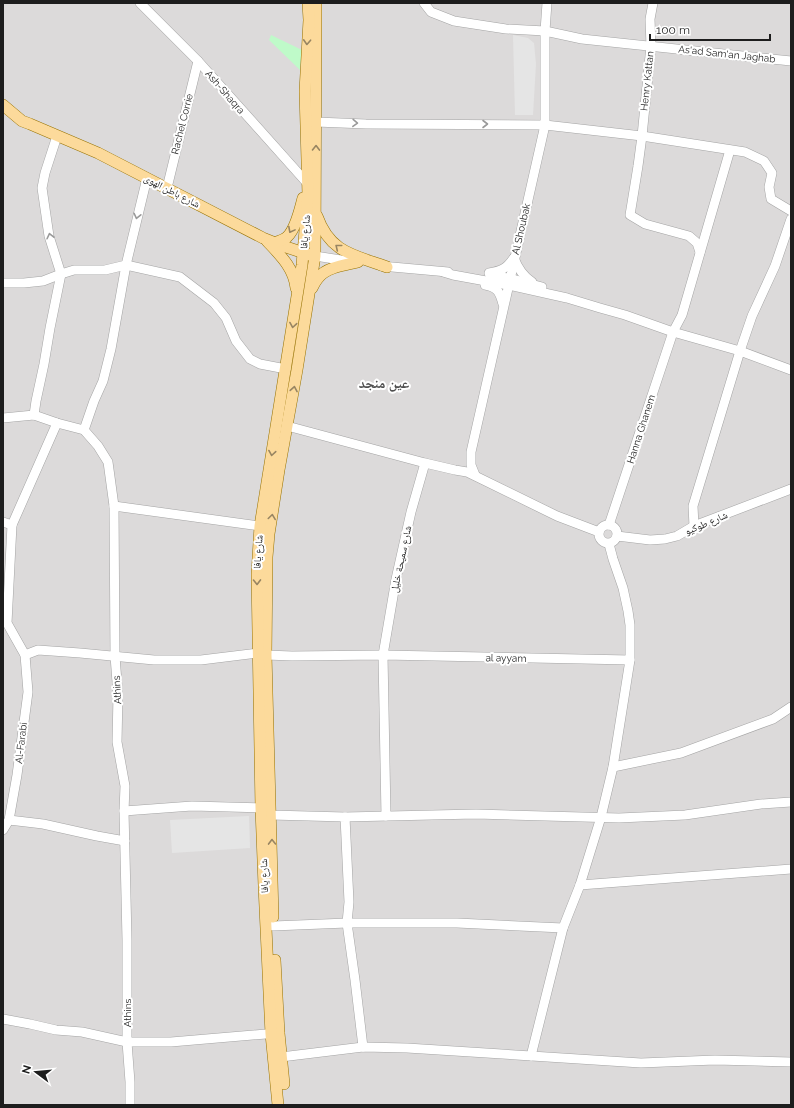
<svg xmlns="http://www.w3.org/2000/svg" width="794" height="1108" viewBox="0 0 794 1108" font-family="Raleway,'Noto Naskh Arabic',sans-serif">
<style>
.residential{fill:#dcdada}
.park{fill:#bffac9}
.parking{fill:#e5e5e5}
.lines{fill:none;stroke-linecap:round;stroke-linejoin:round}
.minor-casing{stroke:#a4a4a4;stroke-width:10}
.major-casing{stroke:#977200;stroke-width:12}
.minor{stroke:#fff;stroke-width:9}
.major{stroke:#fcda9b;stroke-width:11}
.oneway{stroke:#988562}
.oneway2{stroke:#999}
.labels{text-anchor:middle;dominant-baseline:central;stroke-width:4;stroke-linejoin:round;paint-order:stroke}
.street-label{font-size:10px;fill:#1d1d1d;stroke:#fff}
.district-label{font-size:14px;font-weight:bold;fill:#505050;stroke:#fff}
</style>
<rect width="100%" height="100%" fill="#efece3"/>
<rect class="residential" x="3" y="3" width="788" height="1102"/>
<path class="park" d="M 271,35 L 302,50 L 300,70 L 269,40 Z"/>
<g class="parking">
<path d="M 513,35 L 528,38 L 534,43 L 536,64 L 533,115 L 515,115 Z"/>
<path d="M 249,816 L 250,848 L 172,853 L 170,820 Z"/>
</g>
<g class="lines">
<defs>
<g id="minor">
<path d="M 140,3 L 198,61 L 308,184"/>
<path d="M 424,3 L 431,12 L 454,21 L 506,29 L 545,31 L 582,39 L 791,61"/>
<path d="M 653,3 L 650,19 L 651,46 L 642,136 L 638,166 L 630,215 L 645,224 L 689,236 L 697,243 L 700,252"/>
<path d="M 316,122 L 366,124 L 545,125 L 642,136 L 745,152 L 764,161 L 772,173 L 769,187 L 771,199 L 791,211"/>
<path d="M 167,188 L 198,61"/>
<path d="M 315,256 L 354,262"/>
<path d="M 514,258 C 518,269 523,276 532,282"/>
<path d="M 381,266 L 448,272"/>
<path d="M 443,272 L 453,275 L 508,285 L 567,298 L 600,308 L 625,315 L 673,332 L 740,351 L 791,370"/>
<path d="M 489,273 C 501,271 506,269 513,259"/>
<path d="M 490,276 L 509,278 L 542,287"/>
<path d="M 3,283 L 24,283 L 43,281 L 61,274 L 74,270 L 105,270 L 126,265 L 180,277 L 214,303 L 226,318 L 236,341 L 250,359 L 260,364 L 286,369"/>
<path d="M 485,285 C 498,287 500,293 503,304"/>
<path d="M 34,415 L 36,401 L 44,364 L 50,328 L 61,274 L 49,236 L 42,188 L 45,173 L 57,136"/>
<path d="M 3,418 L 34,415 L 57,423 L 84,430 L 98,446 L 108,462 L 114,506 L 115,656 L 118,695 L 117,742 L 125,786 L 124,811 L 127,940 L 127,1042 L 130,1082 L 130,1105"/>
<path d="M 287,426 L 425,463 L 455,470 L 467,472 L 557,516 L 599,532"/>
<path d="M 84,430 L 94,401 L 103,381 L 111,349 L 126,265 L 147,178"/>
<path d="M 475,475 L 471,465 L 471,452 L 545,125 L 545,31 L 547,3"/>
<path d="M 114,506 L 260,526"/>
<path d="M 3,522 L 12,525 L 57,423"/>
<circle cx="608" cy="534" r="9"/>
<path d="M 609,525 L 673,332 L 682,315 L 730,150"/>
<path d="M 694,526 L 693,506 L 740,351 L 752,316 L 775,266 L 791,219"/>
<path d="M 617,536 L 650,540 L 665,539 L 677,536 L 694,526 L 791,489"/>
<path d="M 25,655 L 38,650 L 80,653 L 154,660 L 201,660 L 258,653"/>
<path d="M 266,655 L 292,656 L 383,655 L 630,660"/>
<path d="M 613,767 L 681,753 L 773,719 L 791,707"/>
<path d="M 124,811 L 192,806 L 261,808 L 271,815 L 345,817 L 349,902 L 347,923 L 355,980 L 363,1047"/>
<path d="M 386,816 L 383,655 L 396,579 L 411,512 L 425,463"/>
<path d="M 345,817 L 476,814 L 619,818 L 685,815 L 761,804 L 791,802"/>
<path d="M 9,820 L 43,824 L 97,836 L 125,841"/>
<path d="M 3,830 L 9,820 L 17,775 L 28,692 L 25,655 L 7,623 L 12,525"/>
<path d="M 580,885 L 791,869"/>
<path d="M 273,926 L 347,923 L 457,923 L 563,928"/>
<path d="M 3,1019 L 30,1024 L 56,1030 L 82,1032 L 127,1042 L 171,1042 L 278,1033"/>
<path d="M 531,1056 L 563,928 L 580,885 L 601,817 L 613,767 L 630,660 L 630,625 L 628,611 L 623,588 L 613,559 L 609,544"/>
<path d="M 281,1057 L 363,1047 L 407,1048 L 641,1063 L 715,1060 L 791,1062"/>
</g>
<g id="major">
<path d="M 3,105 L 22,121 L 30,124 L 98,153 L 263,238 L 283,246 L 310,255"/>
<path d="M 317,216 C 330,253 354,255 387,267"/>
<path d="M 267,241 C 280,255 294,268 296,288"/>
<path d="M 275,243 C 279,241 284,240 287,237 C 296,229 300,209 303,198"/>
<path d="M 312,288 C 314,284 316,280 319,277 C 327,267 346,265 358,262"/>
<path d="M 273,917 L 266,655 L 267,557 L 269,534 L 279,470 L 297,370 L 315,256 L 316,3"/>
<path d="M 275,960 L 279,1033 L 284,1084"/>
<path d="M 278,1105 L 271,1034 L 264,886 L 261,808 L 257,574 L 260,526 L 302,265 L 308,195 L 305,91 L 309,20 L 308,3"/>
</g>
</defs>
<use href="#minor" class="minor-casing"/>
<use href="#major" class="major-casing"/>
<use href="#minor" class="minor"/>
<use href="#major" class="major"/>
</g>
<defs><path id="oneway-chevron" d="M-2-3.5L2.5 0L-2 3.5" fill="none" stroke-width="1.6" stroke-linecap="round" stroke-linejoin="round"/></defs>
<g class="oneway">
<use href="#oneway-chevron" transform="translate(307 42) rotate(93)"/>
<use href="#oneway-chevron" transform="translate(316 148) rotate(-89)"/>
<use href="#oneway-chevron" transform="translate(291 230) rotate(118)"/>
<use href="#oneway-chevron" transform="translate(338 247) rotate(-141)"/>
<use href="#oneway-chevron" transform="translate(293 325) rotate(99)"/>
<use href="#oneway-chevron" transform="translate(294 389) rotate(-80)"/>
<use href="#oneway-chevron" transform="translate(272 453) rotate(99)"/>
<use href="#oneway-chevron" transform="translate(272 517) rotate(-82)"/>
<use href="#oneway-chevron" transform="translate(257 582) rotate(89)"/>
<use href="#oneway-chevron" transform="translate(272 842) rotate(-91)"/>
</g>
<g class="oneway2">
<use href="#oneway-chevron" transform="translate(355 123) rotate(2)"/>
<use href="#oneway-chevron" transform="translate(485 124)"/>
<use href="#oneway-chevron" transform="translate(137 216) rotate(103)"/>
<use href="#oneway-chevron" transform="translate(50 236) rotate(-103)"/>
</g>
<g class="labels">
<g class="street-label">
<text transform="translate(727 54) rotate(6)">As'ad Sam'an Jaghab</text>
<text transform="translate(647 81) rotate(-84)">Henry Kattan</text>
<text transform="translate(225 92) rotate(49)">Ash-Shaqra</text>
<text transform="translate(182 124) rotate(-76)">Rachel Corrie</text>
<text transform="translate(172 191) rotate(27)">شارع باطن الهوى</text>
<text transform="translate(521 229) rotate(-77)">Al Shoubak</text>
<text transform="translate(305 232) rotate(-85)">شارع يافا</text>
<text transform="translate(641 429) rotate(-72)">Hanna Ghanem</text>
<text transform="translate(706 523) rotate(-23)">شارع طوكيو</text>
<text transform="translate(258 552) rotate(-86)">شارع يافا</text>
<text transform="translate(401 559) rotate(-78)">شارع سميحة خليل</text>
<text transform="translate(506 658) rotate(1)">al ayyam</text>
<text transform="translate(117 690) rotate(-93)">Athins</text>
<text transform="translate(21 743) rotate(-83)">Al-Farabi</text>
<text transform="translate(264 876) rotate(-92)">شارع يافا</text>
<text transform="translate(127 1013) rotate(-90)">Athins</text>
</g>
<g class="district-label">
<text x="384" y="383">عين منجد</text>
</g>
</g>
<rect width="794" height="1108" fill="none" stroke="#1d1d1d" stroke-width="8"/>
<g transform="translate(36 1072) rotate(286)" stroke="#ffffff" stroke-width="3" paint-order="stroke">
<path d="M0-3L7 15L0 10L-7 15Z" fill="#1d1d1d"/>
<text y="-6" font-size="11" font-weight="bold" text-anchor="middle" fill="#1d1d1d">N</text>
</g>
<path d="M650 34v6h120v-6" fill="none" stroke="#1d1d1d" stroke-width="2"/>
<text x="656" y="34" font-size="12" fill="#1d1d1d" stroke="#ffffff" stroke-width="3" paint-order="stroke">100 m</text>
</svg>
